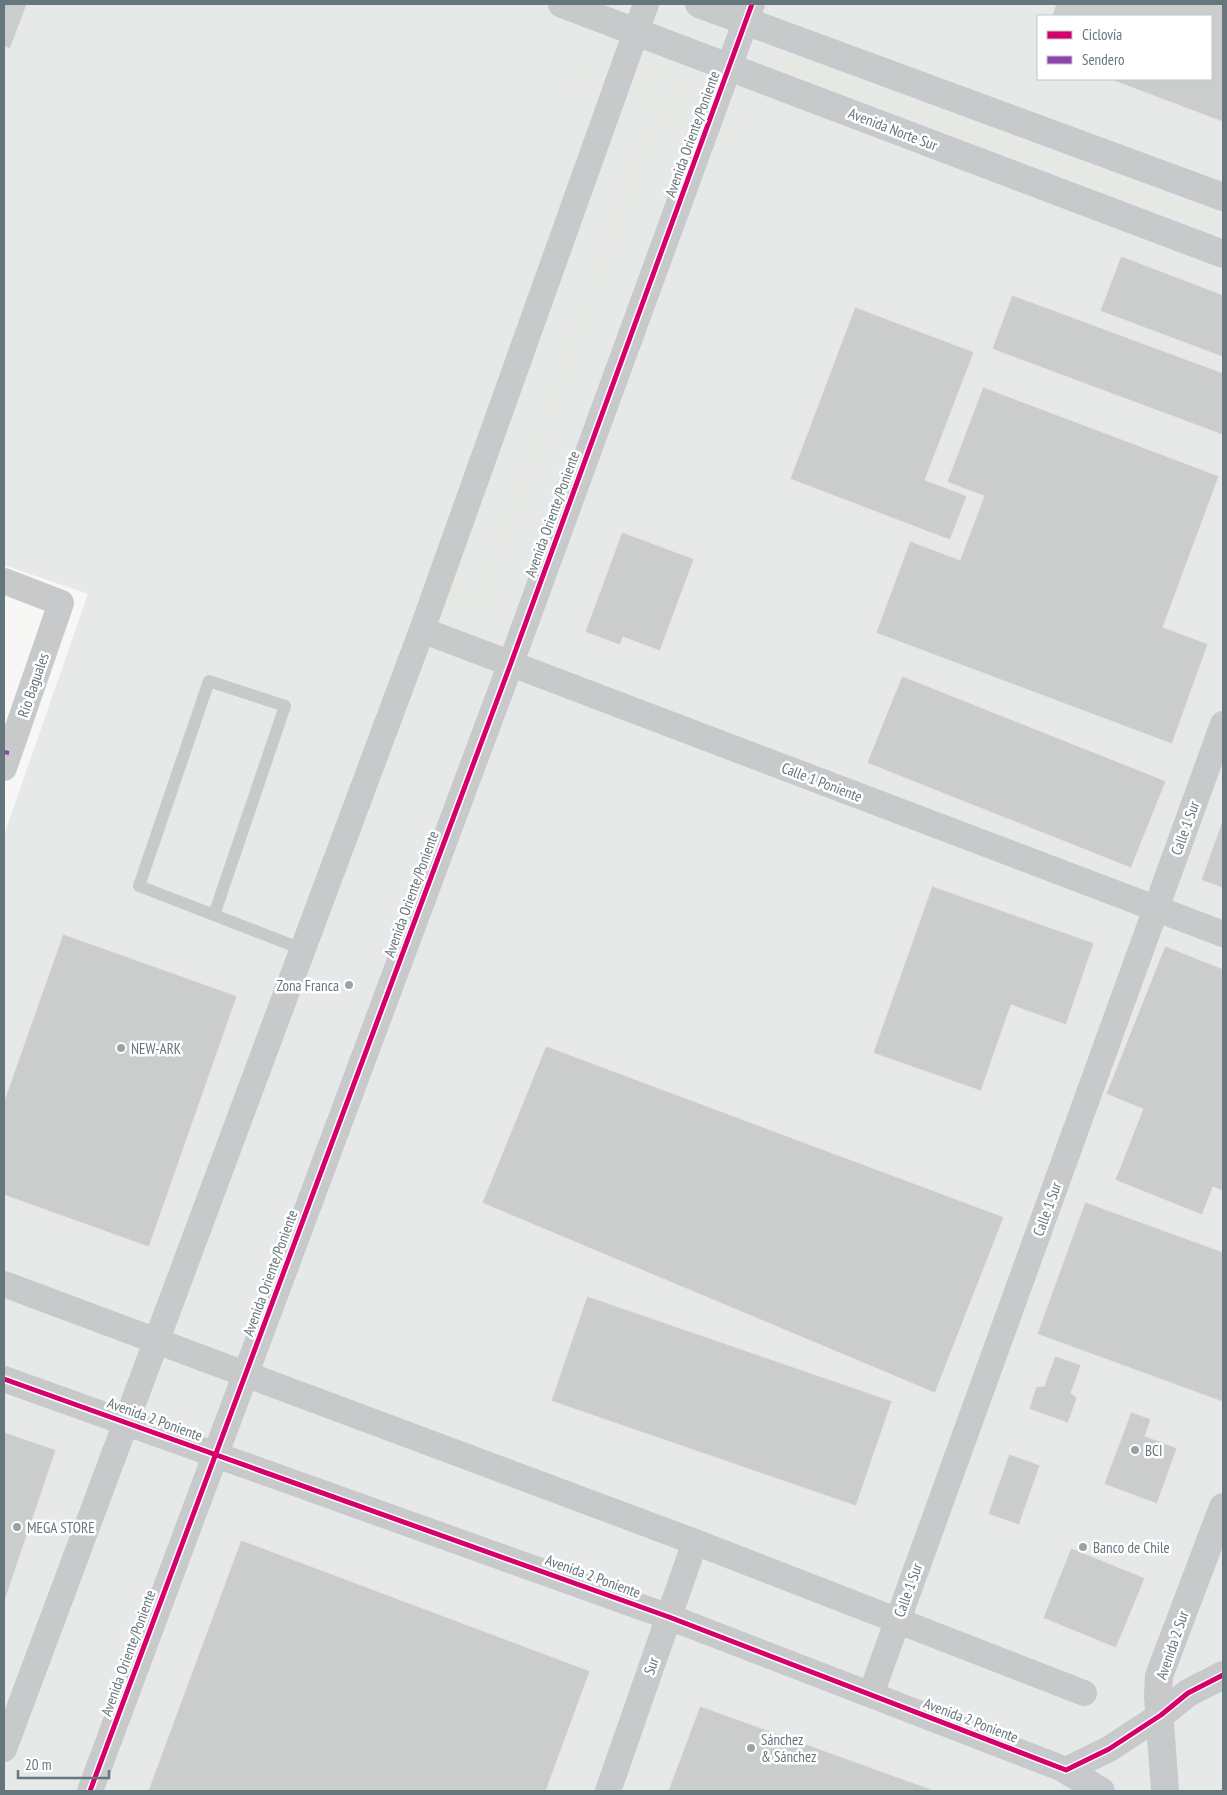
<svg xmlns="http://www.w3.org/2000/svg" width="1227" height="1795" viewBox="0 0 1227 1795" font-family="'PT Sans Narrow',sans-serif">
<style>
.built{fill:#e7e8e8;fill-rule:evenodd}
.green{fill:#e6e8e4}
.building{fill:#cbcdcd;stroke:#e6e6e6}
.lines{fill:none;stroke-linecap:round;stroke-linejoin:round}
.service{stroke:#c7c9ca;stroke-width:12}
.minor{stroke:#c7c9ca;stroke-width:26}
.tertiary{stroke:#c7c9ca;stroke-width:28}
.quiet{stroke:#8e44ad;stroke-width:4;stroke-dasharray:8 4;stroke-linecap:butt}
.cycleway-casing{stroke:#fff;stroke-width:8}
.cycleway{stroke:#d6006c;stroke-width:5}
.poi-dot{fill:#99a3a7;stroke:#fff;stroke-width:2}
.labels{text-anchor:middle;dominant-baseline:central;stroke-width:5;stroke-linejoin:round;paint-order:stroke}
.street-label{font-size:15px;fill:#66767d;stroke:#fff}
.poi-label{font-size:15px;fill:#66767d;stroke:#fff;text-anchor:start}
</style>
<rect width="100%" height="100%" fill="#f7f7f6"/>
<path class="built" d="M 4,4 L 1223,4 L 1223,1791 L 4,1791 L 4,835 L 88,594 L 4,565 ZM 1038,16 L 1211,16 L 1211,79 L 1038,79 Z"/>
<g class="green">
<path d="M 785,55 L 1223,217 L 1223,234 L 1073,177 L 780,70 Z"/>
<path d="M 579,62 L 604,72 L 598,85 L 568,90 Z"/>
<path d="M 649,65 C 667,65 689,76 692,94 L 638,73 L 644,67 Z"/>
<path d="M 632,81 L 690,104 L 680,134 L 664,118 L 492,584 L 508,605 L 500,619 L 443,597 L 453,568 L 475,596 L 650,117 L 629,93 Z"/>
<path d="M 721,114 L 743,123 L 737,142 L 709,147 Z"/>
</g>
<g class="building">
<path d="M 4,4 L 27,4 L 10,49 L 4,46 Z"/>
<path d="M 1056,4 L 1223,4 L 1223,122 L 1109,79 L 1211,79 L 1211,16 L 1052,16 Z"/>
<path d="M 1121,256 L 1223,295 L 1223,357 L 1100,311 Z"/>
<path d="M 1012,295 L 1223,373 L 1223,435 L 992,349 Z"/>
<path d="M 855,307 L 974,352 L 925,480 L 967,496 L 950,540 L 790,479 Z"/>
<path d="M 983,387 L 1219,476 L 1163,627 L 1208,644 L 1172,744 L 876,633 L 910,541 L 960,560 L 984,496 L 947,482 Z"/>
<path d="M 622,532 L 694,559 L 660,651 L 623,637 L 620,645 L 585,632 Z"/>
<path d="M 902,676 L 1166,781 L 1131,868 L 867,763 Z"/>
<path d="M 1223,819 L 1223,888 L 1201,880 Z"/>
<path d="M 932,886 L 1094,943 L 1066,1025 L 1011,1005 L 981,1091 L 873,1053 Z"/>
<path d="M 63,934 L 237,996 L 149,1247 L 4,1195 L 4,1101 Z"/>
<path d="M 1165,946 L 1223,969 L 1223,1191 L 1213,1187 L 1202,1215 L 1115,1180 L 1143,1109 L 1106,1094 Z"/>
<path d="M 546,1046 L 1004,1217 L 935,1393 L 482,1203 Z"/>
<path d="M 1085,1202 L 1223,1252 L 1223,1402 L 1037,1334 Z"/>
<path d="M 587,1296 L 892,1401 L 856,1506 L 551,1401 Z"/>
<path d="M 1055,1356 L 1081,1365 L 1071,1393 L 1077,1398 L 1068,1423 L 1029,1409 L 1036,1387 L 1044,1386 Z"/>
<path d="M 1131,1412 L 1151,1419 L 1145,1436 L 1177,1448 L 1157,1504 L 1104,1484 Z"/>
<path d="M 4,1432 L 56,1450 L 4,1603 Z"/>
<path d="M 1009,1454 L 1040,1465 L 1019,1525 L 988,1514 Z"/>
<path d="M 241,1540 L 590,1671 L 546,1791 L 148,1791 Z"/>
<path d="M 1071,1548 L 1145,1578 L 1116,1648 L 1043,1618 Z"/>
<path d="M 700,1706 L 936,1791 L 668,1791 Z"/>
</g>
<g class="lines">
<path class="service" d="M 214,915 L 285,706 L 209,681 L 139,886 L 302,949"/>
<g class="minor">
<path d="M 4,581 L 61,603 L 4,768"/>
<path d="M 422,630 L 1223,934"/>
<path d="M 4,1284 L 695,1542 L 1084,1693"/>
<path d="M 4,1379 L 669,1617 L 1066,1770 L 1109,1749 L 1161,1715"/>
<path d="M 871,1694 L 1223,724"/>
<path d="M 4,1749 L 422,630 L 646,4"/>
<path d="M 90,1791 L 511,663 L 752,4"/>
<path d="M 608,1791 L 695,1542"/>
</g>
<g class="tertiary">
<path d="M 562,4 L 1223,254"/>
<path d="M 699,4 L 1223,197"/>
<path d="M 1161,1715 L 1188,1693 L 1223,1675"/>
<path d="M 1066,1770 L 1101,1791"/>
<path d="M 1165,1791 L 1158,1696 L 1159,1676 L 1223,1507"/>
</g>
<path class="quiet" d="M 4,752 L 9,753"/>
<defs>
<g id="cycleway">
<path d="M 4,1379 L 669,1617 L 1066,1770 L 1109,1749 L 1161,1715 L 1188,1693 L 1223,1675"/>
<path d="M 90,1791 L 511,663 L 752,4"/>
</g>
</defs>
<use href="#cycleway" class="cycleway-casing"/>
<use href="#cycleway" class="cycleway"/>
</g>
<g class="poi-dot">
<circle cx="349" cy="985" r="5"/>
<circle cx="121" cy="1048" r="5"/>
<circle cx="1135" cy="1450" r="5"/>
<circle cx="17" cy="1527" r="5"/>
<circle cx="1083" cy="1547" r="5"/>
<circle cx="751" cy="1748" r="5"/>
</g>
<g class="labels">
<g class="street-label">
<text transform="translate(893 129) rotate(21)">Avenida Norte Sur</text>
<text transform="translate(692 134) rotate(-70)">Avenida Oriente/Poniente</text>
<text transform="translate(552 514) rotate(-70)">Avenida Oriente/Poniente</text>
<text transform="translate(33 685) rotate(-71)">Río Baguales</text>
<text transform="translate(822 782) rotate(21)">Calle 1 Poniente</text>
<text transform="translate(1185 828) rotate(-70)">Calle 1 Sur</text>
<text transform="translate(411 894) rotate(-70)">Avenida Oriente/Poniente</text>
<text transform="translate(1047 1209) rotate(-70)">Calle 1 Sur</text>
<text transform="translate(270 1273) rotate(-70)">Avenida Oriente/Poniente</text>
<text transform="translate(155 1419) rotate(20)">Avenida 2 Poniente</text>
<text transform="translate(593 1576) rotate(20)">Avenida 2 Poniente</text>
<text transform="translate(908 1590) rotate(-70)">Calle 1 Sur</text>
<text transform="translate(1172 1645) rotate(-71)">Avenida 2 Sur</text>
<text transform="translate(128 1653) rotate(-70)">Avenida Oriente/Poniente</text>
<text transform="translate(651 1666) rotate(-71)">Sur</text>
<text transform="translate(971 1720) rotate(21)">Avenida 2 Poniente</text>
</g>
<g class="poi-label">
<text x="339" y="985" text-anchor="end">Zona Franca</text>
<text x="131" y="1048">NEW-ARK</text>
<text x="1145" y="1450">BCI</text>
<text x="27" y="1527">MEGA STORE</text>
<text x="1093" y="1547">Banco de Chile</text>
<text x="761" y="1739">Sánchez<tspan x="761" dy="17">&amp; Sánchez</tspan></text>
</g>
</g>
<rect width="1227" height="1795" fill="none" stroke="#66767d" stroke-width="10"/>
<rect x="1037" y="15" width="175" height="65" fill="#ffffff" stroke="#c2c8cb"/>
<rect x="1047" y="31" width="25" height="8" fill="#d6006c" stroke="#c2c8cb"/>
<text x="1082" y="40" font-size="15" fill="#66767d">Ciclovía</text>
<rect x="1047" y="56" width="25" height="8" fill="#8e44ad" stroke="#c2c8cb"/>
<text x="1082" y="65" font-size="15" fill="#66767d">Sendero</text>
<path d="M18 1770v8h91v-8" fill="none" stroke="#66767d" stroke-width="2.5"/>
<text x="25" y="1770" font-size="15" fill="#66767d" stroke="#ffffff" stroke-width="4" paint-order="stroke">20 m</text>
</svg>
